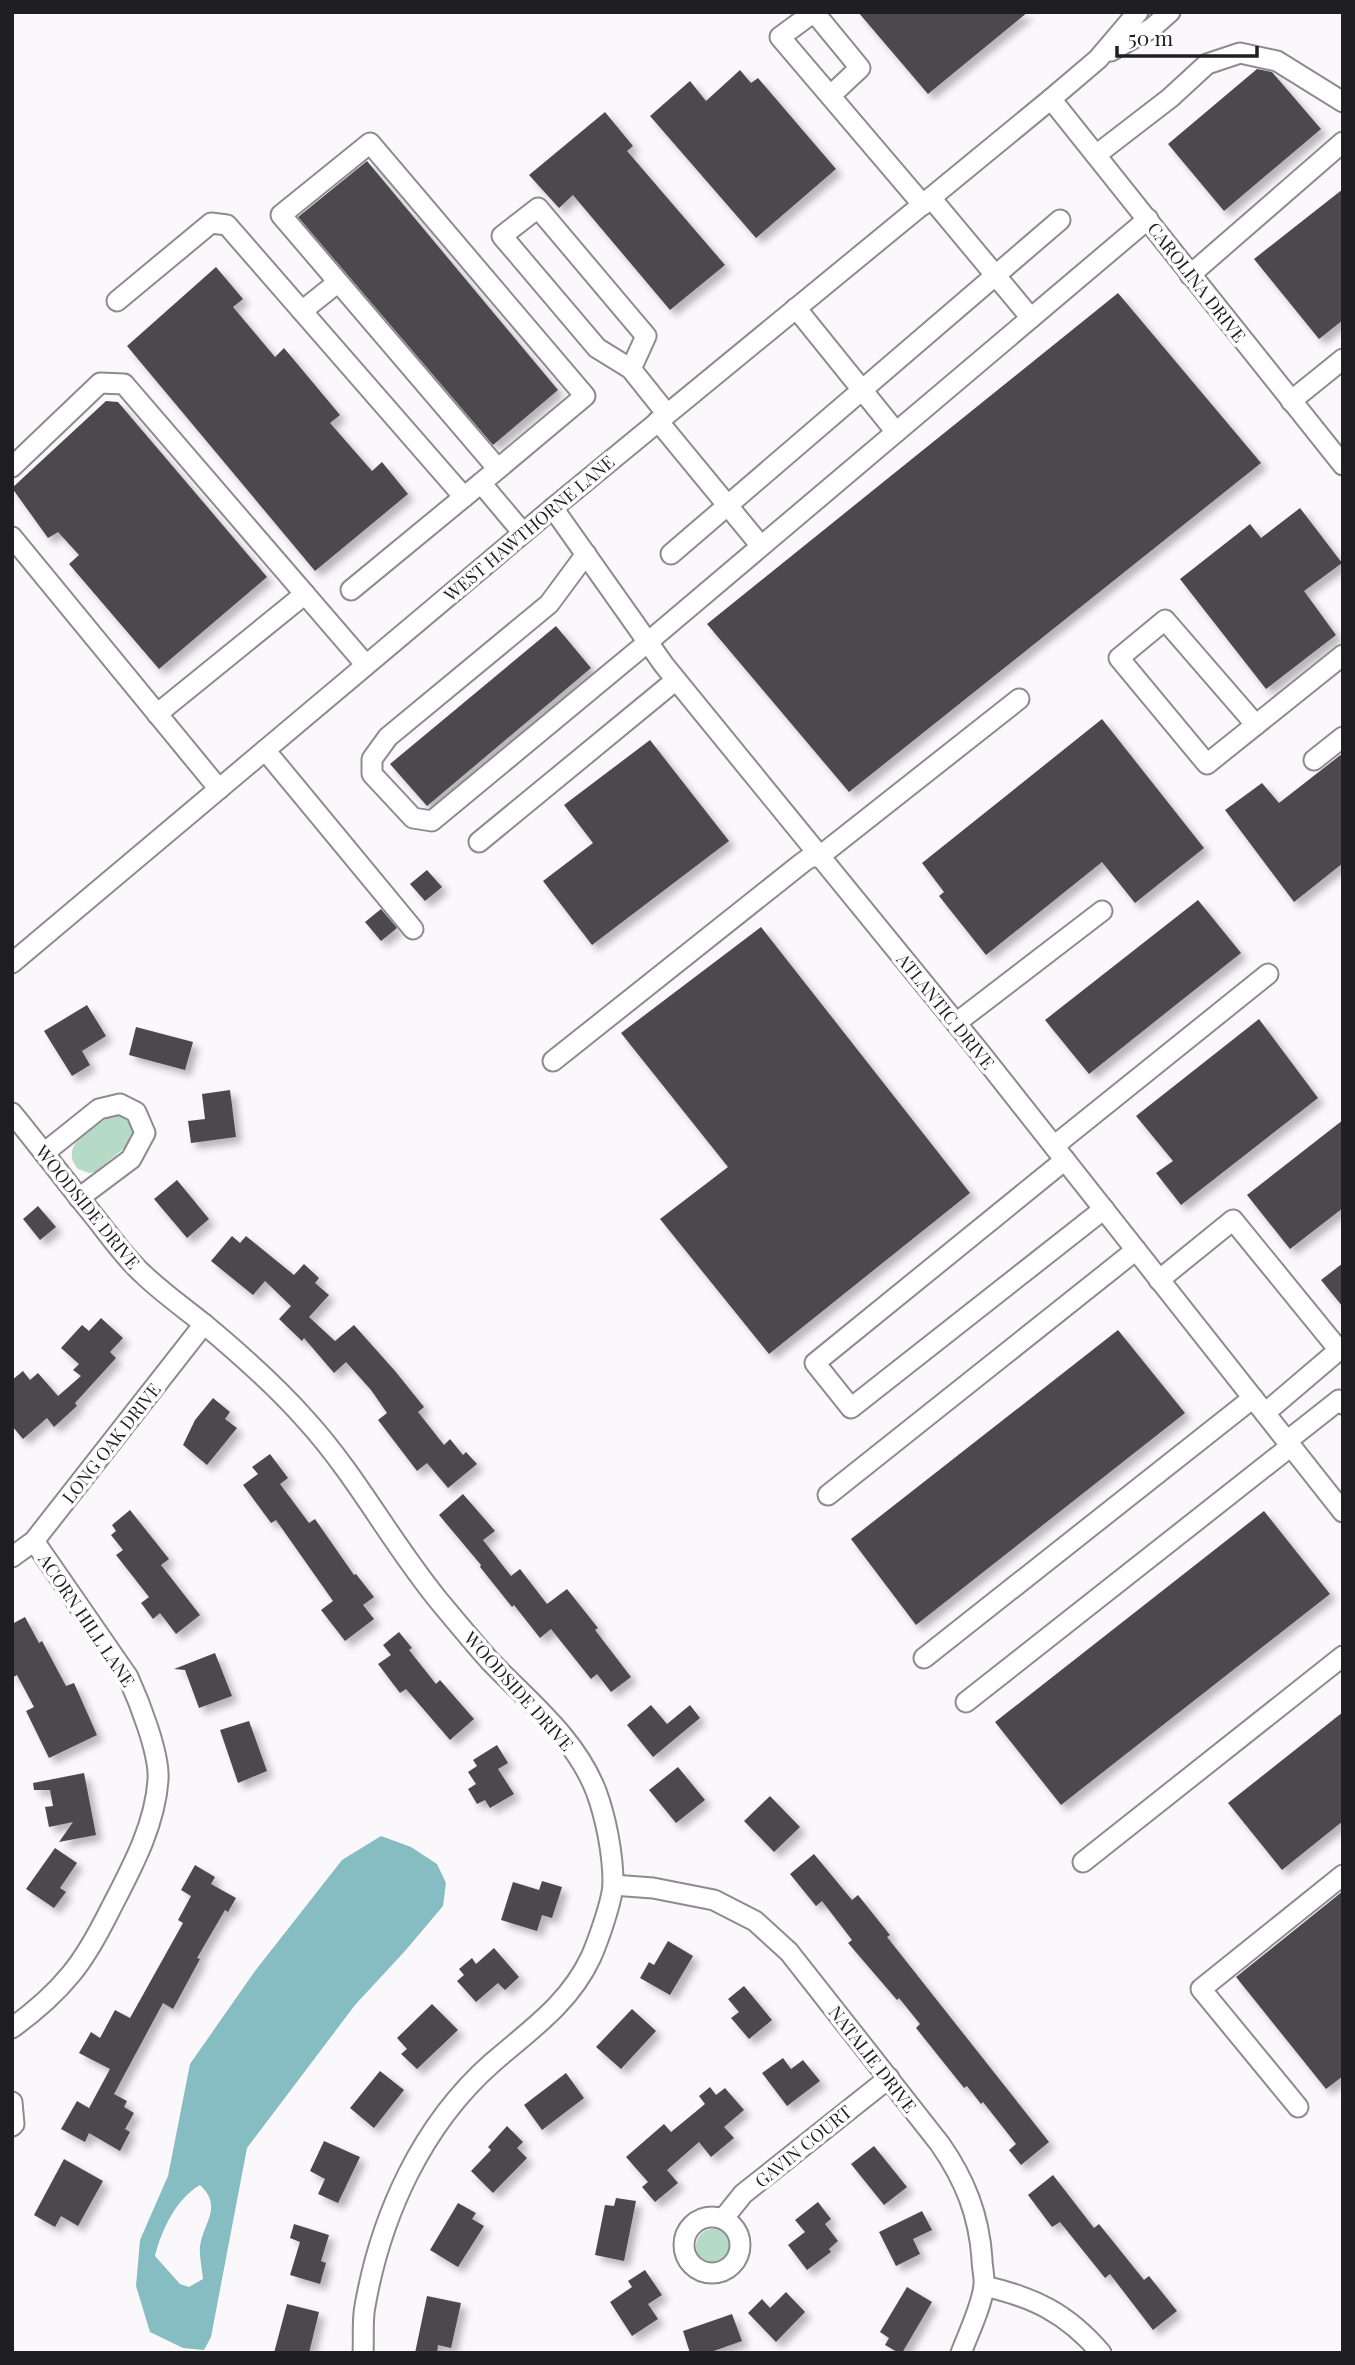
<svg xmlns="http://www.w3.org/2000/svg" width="1355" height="2365" viewBox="0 0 1355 2365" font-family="'Playfair Display',serif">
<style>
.green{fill:#b5dbc7}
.water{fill:#86bdc3;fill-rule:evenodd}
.building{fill:#4c4a4d;filter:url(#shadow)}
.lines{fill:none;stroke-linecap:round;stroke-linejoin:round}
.minor-casing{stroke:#8e8b8e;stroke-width:23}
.minor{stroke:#fff;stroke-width:19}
.labels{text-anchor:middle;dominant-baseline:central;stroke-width:7;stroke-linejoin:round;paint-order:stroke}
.street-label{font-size:18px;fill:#1f1e20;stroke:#fff}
</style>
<defs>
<filter id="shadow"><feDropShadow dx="6" dy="6" stdDeviation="3.5" flood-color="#0004"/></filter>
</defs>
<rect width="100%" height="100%" fill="#fbf8fb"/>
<g class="green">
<path d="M 117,1115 C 128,1119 135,1126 132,1138 L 128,1145 L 95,1172 L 89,1173 L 78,1169 C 58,1145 92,1129 110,1116 Z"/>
<circle cx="713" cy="2246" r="17"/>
</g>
<path class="water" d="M 381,1836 L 411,1847 L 437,1864 L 446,1883 L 443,1906 L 405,1951 L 355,2005 L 247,2148 L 211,2337 L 204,2350 L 183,2348 L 150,2332 L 136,2286 L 140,2240 L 168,2176 L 190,2064 L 255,1971 L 342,1860 ZM 200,2185 C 223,2207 204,2221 200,2246 C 199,2256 202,2268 203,2279 L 189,2287 L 180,2284 L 155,2256 C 162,2229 176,2199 200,2185 Z"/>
<g class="building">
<path d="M 858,12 L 1028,12 L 928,94 Z"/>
<path d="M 1257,69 L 1272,72 L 1321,129 L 1224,211 L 1168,144 Z"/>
<path d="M 740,70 L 751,83 L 758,78 L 836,169 L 756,238 L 650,116 L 690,81 L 706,101 Z"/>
<path d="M 605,112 L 633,146 L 627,151 L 725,265 L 670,310 L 573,195 L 559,208 L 529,175 Z"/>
<path d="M 367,161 L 558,390 L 493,445 L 298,217 Z"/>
<path d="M 1343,189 L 1343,320 L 1319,339 L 1254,259 Z"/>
<path d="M 216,267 L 243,299 L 233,307 L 275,357 L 284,348 L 340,415 L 330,423 L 372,471 L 382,462 L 408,494 L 315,571 L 127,346 Z"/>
<path d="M 1118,293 L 1261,463 L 849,792 L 707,624 Z"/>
<path d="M 106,401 L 118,402 L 267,577 L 159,669 L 69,564 L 79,555 L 58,532 L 48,538 L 12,488 Z"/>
<path d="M 1300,508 L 1342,563 L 1304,591 L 1336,635 L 1266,689 L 1180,579 L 1250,524 L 1261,538 Z"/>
<path d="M 556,626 L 591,668 L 427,806 L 390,764 Z"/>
<path d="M 1102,719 L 1204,848 L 1135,903 L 1102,862 L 986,955 L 939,896 L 944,892 L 922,863 Z"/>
<path d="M 650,740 L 729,841 L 592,945 L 543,881 L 593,843 L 564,805 Z"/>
<path d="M 1343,753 L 1343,863 L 1294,902 L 1225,810 L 1262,783 L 1279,803 Z"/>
<path d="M 427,870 L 442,887 L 425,901 L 410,884 Z"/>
<path d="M 1198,900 L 1241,953 L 1089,1074 L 1045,1020 Z"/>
<path d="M 381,909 L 397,928 L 381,941 L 365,922 Z"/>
<path d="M 761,927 L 970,1193 L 769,1354 L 660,1219 L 728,1167 L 621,1033 Z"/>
<path d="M 87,1005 L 106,1036 L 82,1051 L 90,1065 L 72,1076 L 44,1031 Z"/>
<path d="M 1259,1019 L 1318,1098 L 1181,1205 L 1156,1173 L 1173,1161 L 1136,1116 Z"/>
<path d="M 136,1027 L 193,1042 L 185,1070 L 129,1055 Z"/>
<path d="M 230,1090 L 236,1137 L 191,1143 L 188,1121 L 205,1119 L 202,1094 Z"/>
<path d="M 1343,1120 L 1343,1208 L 1290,1249 L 1247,1195 Z"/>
<path d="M 177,1180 L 209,1219 L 187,1238 L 154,1199 Z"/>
<path d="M 38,1206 L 56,1227 L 40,1240 L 23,1219 Z"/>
<path d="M 232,1236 L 240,1243 L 246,1236 L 294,1275 L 304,1264 L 319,1278 L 315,1283 L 329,1295 L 309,1317 L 335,1341 L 354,1325 L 395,1371 L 424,1407 L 418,1412 L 444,1445 L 450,1439 L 463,1455 L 466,1452 L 477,1464 L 448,1488 L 427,1463 L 417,1471 L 378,1420 L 387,1413 L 371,1390 L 346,1362 L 334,1373 L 304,1338 L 302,1341 L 279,1319 L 291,1306 L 265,1281 L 253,1295 L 211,1261 Z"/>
<path d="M 1343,1263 L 1343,1307 L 1321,1280 Z"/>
<path d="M 101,1318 L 123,1338 L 110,1352 L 116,1358 L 75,1403 L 77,1406 L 54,1427 L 47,1418 L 23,1439 L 12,1426 L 12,1380 L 23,1371 L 30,1380 L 38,1373 L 58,1396 L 81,1376 L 73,1370 L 79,1364 L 61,1348 L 82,1325 L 89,1331 Z"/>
<path d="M 1118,1330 L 1185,1413 L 916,1625 L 851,1539 Z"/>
<path d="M 213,1398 L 230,1412 L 225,1419 L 237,1428 L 207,1465 L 183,1445 L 195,1420 Z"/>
<path d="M 270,1454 L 288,1478 L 280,1484 L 309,1523 L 315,1519 L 354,1575 L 356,1574 L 374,1597 L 363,1605 L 374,1619 L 345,1641 L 321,1610 L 333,1601 L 276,1520 L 271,1523 L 243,1485 L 258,1474 L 252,1467 Z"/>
<path d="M 463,1494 L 495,1531 L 483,1540 L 511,1576 L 520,1569 L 547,1604 L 567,1589 L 598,1628 L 595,1630 L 631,1677 L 611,1692 L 597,1674 L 591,1679 L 551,1629 L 540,1638 L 514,1605 L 512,1607 L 480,1567 L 481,1565 L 439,1515 Z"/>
<path d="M 130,1510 L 169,1559 L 161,1565 L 200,1615 L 176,1634 L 160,1613 L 153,1619 L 141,1603 L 149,1597 L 116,1555 L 123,1550 L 111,1535 L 116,1531 L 112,1525 Z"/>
<path d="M 1264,1511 L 1330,1594 L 1061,1805 L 995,1722 Z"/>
<path d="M 25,1617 L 39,1643 L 42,1641 L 66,1686 L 74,1683 L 97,1735 L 49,1758 L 26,1711 L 34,1707 L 17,1675 L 12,1678 L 12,1624 Z"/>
<path d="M 399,1632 L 412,1648 L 409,1650 L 436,1684 L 440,1680 L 474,1719 L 450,1740 L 406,1689 L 400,1693 L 378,1664 L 391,1655 L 383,1645 Z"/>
<path d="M 215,1653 L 232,1696 L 199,1708 L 185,1670 L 174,1669 Z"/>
<path d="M 651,1705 L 667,1724 L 690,1705 L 700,1718 L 653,1757 L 627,1725 Z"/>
<path d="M 1343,1712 L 1343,1821 L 1282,1870 L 1228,1803 Z"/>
<path d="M 249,1721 L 267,1771 L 238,1783 L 220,1730 Z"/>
<path d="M 497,1745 L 508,1763 L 498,1769 L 514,1794 L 490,1808 L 485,1800 L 477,1804 L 468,1789 L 476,1784 L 468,1772 L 477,1766 L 473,1760 Z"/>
<path d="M 678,1767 L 705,1800 L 676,1823 L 649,1790 Z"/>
<path d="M 84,1773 L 96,1835 L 59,1842 L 73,1822 L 49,1827 L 45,1807 L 53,1806 L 50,1790 L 34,1790 L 33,1783 Z"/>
<path d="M 770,1796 L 800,1827 L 774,1852 L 744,1821 Z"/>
<path d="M 55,1848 L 77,1863 L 60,1888 L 66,1892 L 54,1908 L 26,1889 Z"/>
<path d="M 814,1854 L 852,1900 L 858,1895 L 890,1935 L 887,1937 L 1049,2142 L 1021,2165 L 1009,2150 L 1016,2144 L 983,2102 L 981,2104 L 967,2086 L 964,2088 L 916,2028 L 920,2024 L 899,1998 L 897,2000 L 848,1943 L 852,1940 L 822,1901 L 816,1906 L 790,1874 Z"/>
<path d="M 195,1865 L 215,1877 L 211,1884 L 236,1898 L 228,1912 L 225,1910 L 197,1958 L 200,1959 L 173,2009 L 163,2003 L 114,2094 L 127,2101 L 124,2107 L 134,2113 L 125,2129 L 130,2132 L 120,2151 L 89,2133 L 85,2142 L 61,2129 L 77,2101 L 89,2108 L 110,2069 L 79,2053 L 91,2032 L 100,2038 L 115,2010 L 130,2018 L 183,1923 L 178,1920 L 191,1896 L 181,1890 Z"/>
<path d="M 542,1881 L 562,1887 L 552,1918 L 542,1915 L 537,1931 L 501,1920 L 513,1882 L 539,1890 Z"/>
<path d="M 1343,1891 L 1343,2076 L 1326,2089 L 1236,1977 Z"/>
<path d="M 668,1941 L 693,1956 L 670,1995 L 640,1978 L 649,1962 L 654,1965 Z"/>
<path d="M 494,1948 L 519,1977 L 505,1990 L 498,1983 L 476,2002 L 457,1981 L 464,1975 L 459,1969 L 472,1958 L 476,1964 Z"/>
<path d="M 744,1986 L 772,2020 L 749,2039 L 731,2018 L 739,2012 L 728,1999 Z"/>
<path d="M 432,2004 L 458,2030 L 417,2069 L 401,2054 L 407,2049 L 397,2038 Z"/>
<path d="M 632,2009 L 656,2031 L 621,2069 L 596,2047 Z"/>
<path d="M 783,2058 L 791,2069 L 803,2060 L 820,2081 L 787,2106 L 762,2073 Z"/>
<path d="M 380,2071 L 404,2090 L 374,2128 L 350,2108 Z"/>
<path d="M 566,2073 L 584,2098 L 542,2130 L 524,2105 Z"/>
<path d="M 710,2087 L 716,2095 L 725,2088 L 744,2110 L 724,2127 L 734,2138 L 711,2157 L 699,2142 L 667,2170 L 678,2183 L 655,2202 L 642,2187 L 648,2182 L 626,2157 L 664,2124 L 671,2132 L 705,2104 L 699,2096 Z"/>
<path d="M 507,2126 L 523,2142 L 517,2148 L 527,2158 L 493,2193 L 471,2171 L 491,2150 L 488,2147 Z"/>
<path d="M 324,2141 L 360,2157 L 338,2203 L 318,2194 L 325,2179 L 310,2171 Z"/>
<path d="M 874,2146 L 907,2187 L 884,2205 L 851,2164 Z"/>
<path d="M 64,2159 L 103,2181 L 78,2226 L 61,2216 L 55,2227 L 34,2215 Z"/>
<path d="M 1053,2175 L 1094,2228 L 1099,2224 L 1144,2280 L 1149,2276 L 1177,2311 L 1153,2330 L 1110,2274 L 1105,2278 L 1060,2222 L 1052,2227 L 1028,2195 Z"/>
<path d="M 616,2198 L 636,2201 L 624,2261 L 595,2255 L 605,2205 L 614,2206 Z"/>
<path d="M 818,2202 L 831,2219 L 825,2224 L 838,2241 L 829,2249 L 831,2252 L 807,2270 L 788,2245 L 805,2232 L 795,2220 Z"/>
<path d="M 458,2203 L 476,2213 L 472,2219 L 484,2226 L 458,2267 L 430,2250 Z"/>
<path d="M 922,2211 L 932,2230 L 913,2239 L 920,2254 L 896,2266 L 879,2232 Z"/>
<path d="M 294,2224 L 329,2235 L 321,2261 L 326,2263 L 320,2284 L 290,2275 L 300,2242 L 290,2238 Z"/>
<path d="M 645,2270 L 662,2295 L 648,2304 L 658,2319 L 632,2336 L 610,2302 L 632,2287 L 628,2281 Z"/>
<path d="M 907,2287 L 932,2302 L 902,2353 L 899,2353 L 885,2345 L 889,2338 L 880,2332 Z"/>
<path d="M 786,2292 L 805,2312 L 776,2342 L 748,2313 L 762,2299 L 770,2308 Z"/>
<path d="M 427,2296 L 461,2303 L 451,2348 L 438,2345 L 437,2353 L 415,2353 Z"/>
<path d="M 287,2304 L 319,2312 L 309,2353 L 274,2353 Z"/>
<path d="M 732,2314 L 742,2341 L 708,2353 L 690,2353 L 683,2331 Z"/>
</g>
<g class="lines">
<defs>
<g id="minor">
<path d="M 1111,51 L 1152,28 L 1170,12"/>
<path d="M 830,96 L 860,68 L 814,12 L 780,37 C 828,93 875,149 923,205"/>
<path d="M 1051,99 L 1343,465"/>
<path d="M 1096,155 L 1170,98 L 1207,64 L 1240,53 L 1277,61 L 1343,102"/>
<path d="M 931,198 L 1031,318"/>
<path d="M 1190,275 L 1343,142"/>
<path d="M 117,301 L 211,223 L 227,225 L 464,497"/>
<path d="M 796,308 L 896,432"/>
<path d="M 302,311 L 337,283"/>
<path d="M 631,369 L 646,336 L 538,208 L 502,236 L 597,348 L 631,369 L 667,414"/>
<path d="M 1291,401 L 1343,359"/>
<path d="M 658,421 L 761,546"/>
<path d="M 12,467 L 100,383 L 124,384 L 366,665"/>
<path d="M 481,483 L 585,396 L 370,143 L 281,215 L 498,469"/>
<path d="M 553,508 L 664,665 L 978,1050 L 1343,1512"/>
<path d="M 12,537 L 219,789"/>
<path d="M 586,554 L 549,604 L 388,737 L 372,759 L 372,774 L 413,818 L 432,821 L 648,642 L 1148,219"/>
<path d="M 671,554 L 1060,220"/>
<path d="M 351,590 L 481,483 L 523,533"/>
<path d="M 157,714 L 305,594"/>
<path d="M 1256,725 L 1165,620 L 1119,658 L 1207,764 L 1343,655"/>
<path d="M 265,750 L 413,929"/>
<path d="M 1314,760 L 1343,737"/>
<path d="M 479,842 L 676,680"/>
<path d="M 12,963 L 553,508 L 1051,99 L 1098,59 L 1138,12"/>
<path d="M 956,1023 L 1102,911"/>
<path d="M 553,1061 L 802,863 L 809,858 L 820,856 L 1019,699"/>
<path d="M 12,1113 C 40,1147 66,1182 94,1216 C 110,1236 125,1258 144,1275 C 163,1293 184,1308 204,1324 C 240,1354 275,1385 306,1420 C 358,1477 394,1548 444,1607 C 459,1625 474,1643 489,1660 C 528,1701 575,1737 596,1791 C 606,1818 613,1854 613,1883 C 613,1899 598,1941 591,1957 C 569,2004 530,2030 492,2063 C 422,2125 381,2215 365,2306 C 362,2321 364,2338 363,2353"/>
<path d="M 1054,1146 L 1268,974"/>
<path d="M 44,1153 L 99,1109 L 120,1104 L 136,1112 L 145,1133 L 131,1159 L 79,1198"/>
<path d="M 1065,1160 L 815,1363 L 851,1408 L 1104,1209"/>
<path d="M 1159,1280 L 1233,1220 L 1339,1350 L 1265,1413"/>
<path d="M 1287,1441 L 1339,1400 L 1343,1404"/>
<path d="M 828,1495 L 1136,1250"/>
<path d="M 12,1557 L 34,1541 L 204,1324"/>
<path d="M 924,1658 L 1253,1398"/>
<path d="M 966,1702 L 1291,1446"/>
<path d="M 1083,1862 L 1343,1656"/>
<path d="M 613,1885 L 653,1888 L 714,1900 L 755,1921 L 789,1952 L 940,2144 C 965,2180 979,2215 982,2259 C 982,2268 985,2278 984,2286 C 981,2308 969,2332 961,2353"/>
<path d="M 12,2028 C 34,2012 54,1995 71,1974 C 87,1955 99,1932 110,1910 C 131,1869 155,1826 158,1780 C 160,1754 139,1701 128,1677 L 34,1541"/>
<path d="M 12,2102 L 14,2124 L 12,2126"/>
<path d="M 1298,2107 L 1201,1989 L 1343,1875"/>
<circle cx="712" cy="2245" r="28"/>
<path d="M 723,2219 L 743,2194 L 889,2078"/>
<path d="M 984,2286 C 1033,2297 1067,2313 1101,2353"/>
</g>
</defs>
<use href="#minor" class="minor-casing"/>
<use href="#minor" class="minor"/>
</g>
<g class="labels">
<g class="street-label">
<text transform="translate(1197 282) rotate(52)">CAROLINA DRIVE</text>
<text transform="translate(529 528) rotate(-40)">WEST HAWTHORNE LANE</text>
<text transform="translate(946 1011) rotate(51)">ATLANTIC DRIVE</text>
<text transform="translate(88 1207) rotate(51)">WOODSIDE DRIVE</text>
<text transform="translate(111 1443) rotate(-52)">LONG OAK DRIVE</text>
<text transform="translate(87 1620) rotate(56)">ACORN HILL LANE</text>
<text transform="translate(519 1691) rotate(48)">WOODSIDE DRIVE</text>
<text transform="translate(873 2059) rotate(52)">NATALIE DRIVE</text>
<text transform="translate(803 2146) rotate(-39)">GAVIN COURT</text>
</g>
</g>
<rect width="1355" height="2365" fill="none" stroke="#1f1e20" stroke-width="28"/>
<path d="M1117 46v10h140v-10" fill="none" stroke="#1f1e20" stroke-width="3.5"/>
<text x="1128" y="46" font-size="21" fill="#1f1e20" stroke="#ffffff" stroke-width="5" paint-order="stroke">50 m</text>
</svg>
